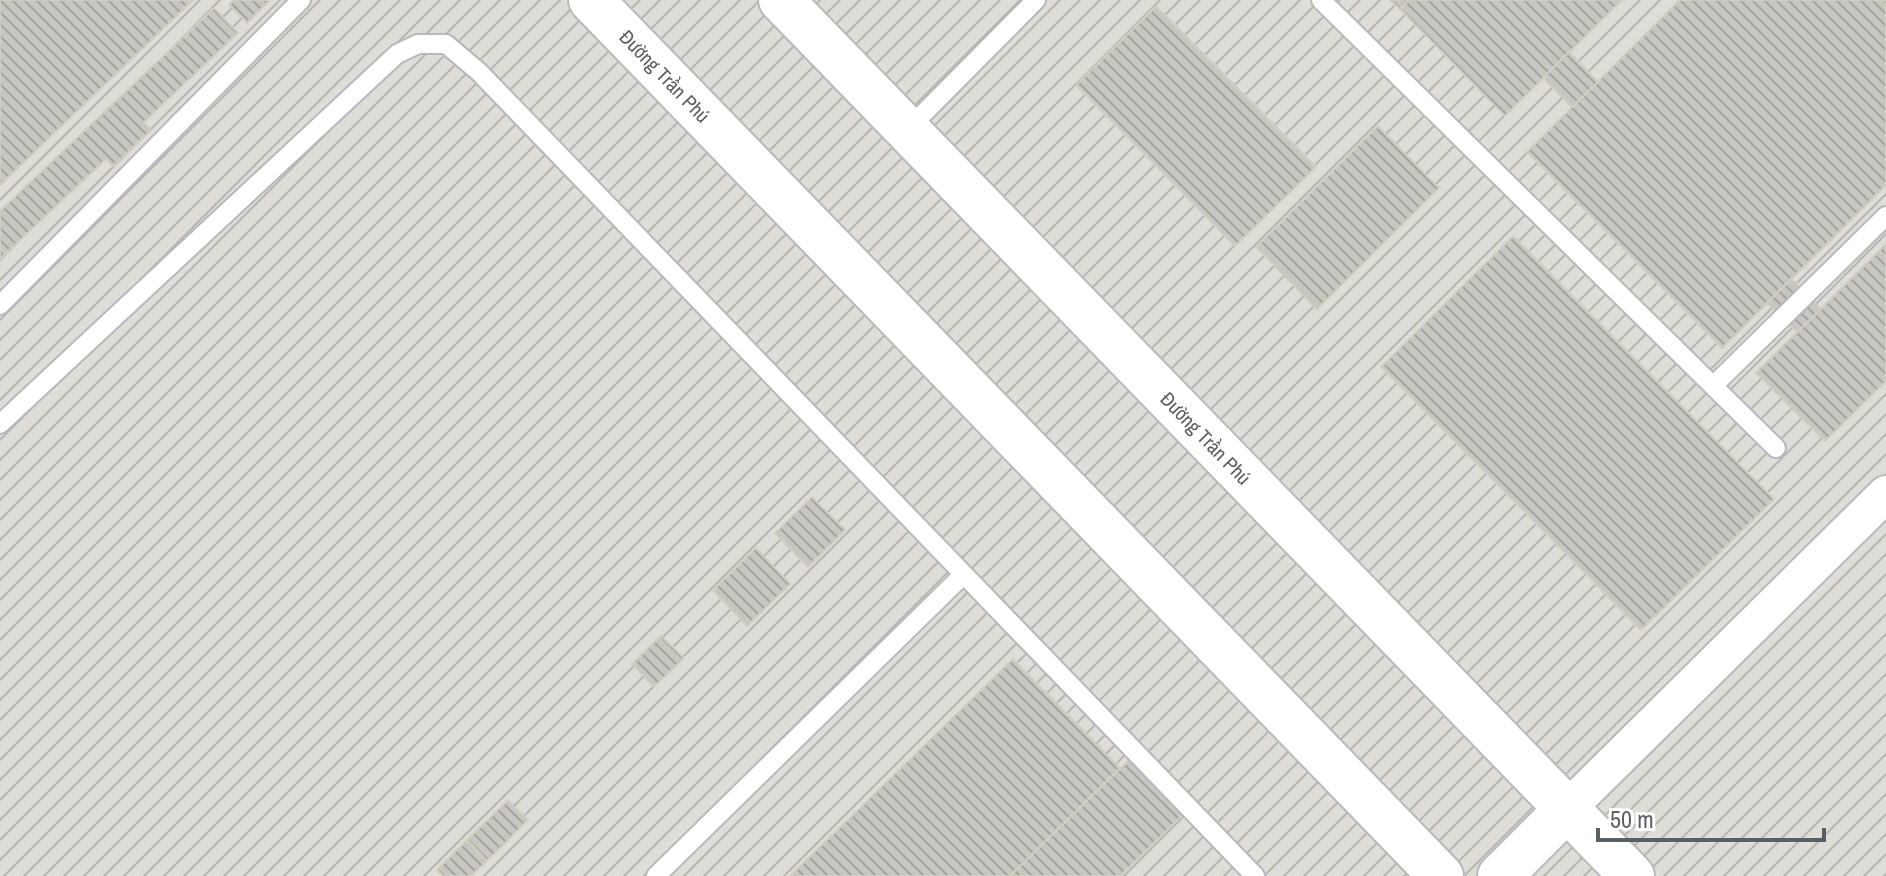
<svg xmlns="http://www.w3.org/2000/svg" width="1886" height="876" viewBox="0 0 1886 876" font-family="'Archivo Narrow',sans-serif">
<style>
.industrial{fill:url(#industrial-furrows)}
.building{fill:url(#building-back-hatch);stroke:#d1cec1;stroke-width:2}
.lines{fill:none;stroke-linecap:round;stroke-linejoin:round}
.service-casing{stroke:#b5b8bd;stroke-width:22}
.minor-casing{stroke:#b5b8bd;stroke-width:40}
.secondary-casing{stroke:#b6b9be;stroke-width:48}
.service{stroke:#fff;stroke-width:18}
.minor{stroke:#fff;stroke-width:36}
.secondary{stroke:#fff;stroke-width:44}
.labels{text-anchor:middle;dominant-baseline:central;stroke-width:7;stroke-linejoin:round;paint-order:stroke}
.street-label{font-size:20px;fill:#5b5e63;stroke:#fff}
</style>
<defs>
<pattern id="industrial-furrows" width="10" height="10" patternUnits="userSpaceOnUse" patternTransform="scale(2)"><rect width="10" height="10" fill="#dfddd7"/><path d="M-1 1l2-2M0 10L10 0M9 11l2-2" fill="none" stroke="#b8b6b2"/></pattern>
<pattern id="building-back-hatch" width="6" height="6" patternUnits="userSpaceOnUse" patternTransform="scale(2)"><rect width="6" height="6" fill="#c8c6c0"/><path d="M-1 5l2 2M0 0l6 6M5-1l2 2" fill="none" stroke="#a5a4a0"/></pattern>
</defs>
<rect width="100%" height="100%" fill="#edece3"/>
<rect class="industrial" x="0" y="0" width="1886" height="876"/>
<g class="building">
<path d="M 0,0 L 193,0 L 0,185 Z"/>
<path d="M 234,0 L 270,0 L 247,23 L 229,5 Z"/>
<path d="M 1390,0 L 1409,0 L 1400,9 Z"/>
<path d="M 1409,0 L 1622,0 L 1505,116 L 1400,9 Z"/>
<path d="M 1680,0 L 1886,0 L 1886,185 L 1722,348 L 1527,152 Z"/>
<path d="M 1156,6 L 1316,167 L 1235,246 L 1076,85 Z"/>
<path d="M 214,8 L 238,33 L 144,122 L 151,130 L 113,166 L 106,159 L 0,259 L 0,211 Z"/>
<path d="M 1569,52 L 1598,82 L 1572,107 L 1543,78 Z"/>
<path d="M 1378,126 L 1439,188 L 1317,309 L 1256,247 Z"/>
<path d="M 1513,236 L 1774,499 L 1641,630 L 1381,367 Z"/>
<path d="M 1886,244 L 1886,381 L 1825,441 L 1756,373 Z"/>
<path d="M 1791,279 L 1821,309 L 1797,332 L 1767,303 Z"/>
<path d="M 812,497 L 845,530 L 808,567 L 775,533 Z"/>
<path d="M 756,548 L 790,584 L 747,626 L 713,590 Z"/>
<path d="M 661,636 L 684,658 L 654,687 L 632,664 Z"/>
<path d="M 1013,659 L 1120,768 L 1010,876 L 790,876 Z"/>
<path d="M 1131,758 L 1185,813 L 1120,876 L 1010,876 Z"/>
<path d="M 508,800 L 528,820 L 487,861 L 467,840 Z"/>
<path d="M 467,840 L 487,861 L 471,876 L 443,876 L 437,870 Z"/>
</g>
<g class="lines">
<defs>
<g id="service">
<path d="M 1321,0 L 1776,448"/>
<path d="M 907,130 L 1036,0"/>
<path d="M 0,305 L 301,0"/>
<path d="M 1713,386 L 1886,216"/>
<path d="M 0,424 L 397,54 L 418,44 L 446,44 L 479,72 L 1255,876"/>
<path d="M 656,876 L 963,575"/>
</g>
<path id="minor" d="M 1567,809 L 1886,494"/>
<g id="secondary">
<path d="M 591,0 L 1441,876"/>
<path d="M 781,0 L 1632,876"/>
<path d="M 1500,876 L 1567,809"/>
</g>
</defs>
<use href="#service" class="service-casing"/>
<use href="#minor" class="minor-casing"/>
<use href="#secondary" class="secondary-casing"/>
<use href="#service" class="service"/>
<use href="#minor" class="minor"/>
<use href="#secondary" class="secondary"/>
</g>
<g class="labels">
<g class="street-label">
<text transform="translate(665 76) rotate(46)">Đường Trần Phú</text>
<text transform="translate(1206 438) rotate(46)">Đường Trần Phú</text>
</g>
</g>
<path d="M1598 828v12h226v-12" fill="none" stroke="#5b5e63" stroke-width="4"/>
<text x="1610" y="828" font-size="24" fill="#5b5e63" stroke="#ffffff" stroke-width="6" paint-order="stroke">50 m</text>
</svg>
